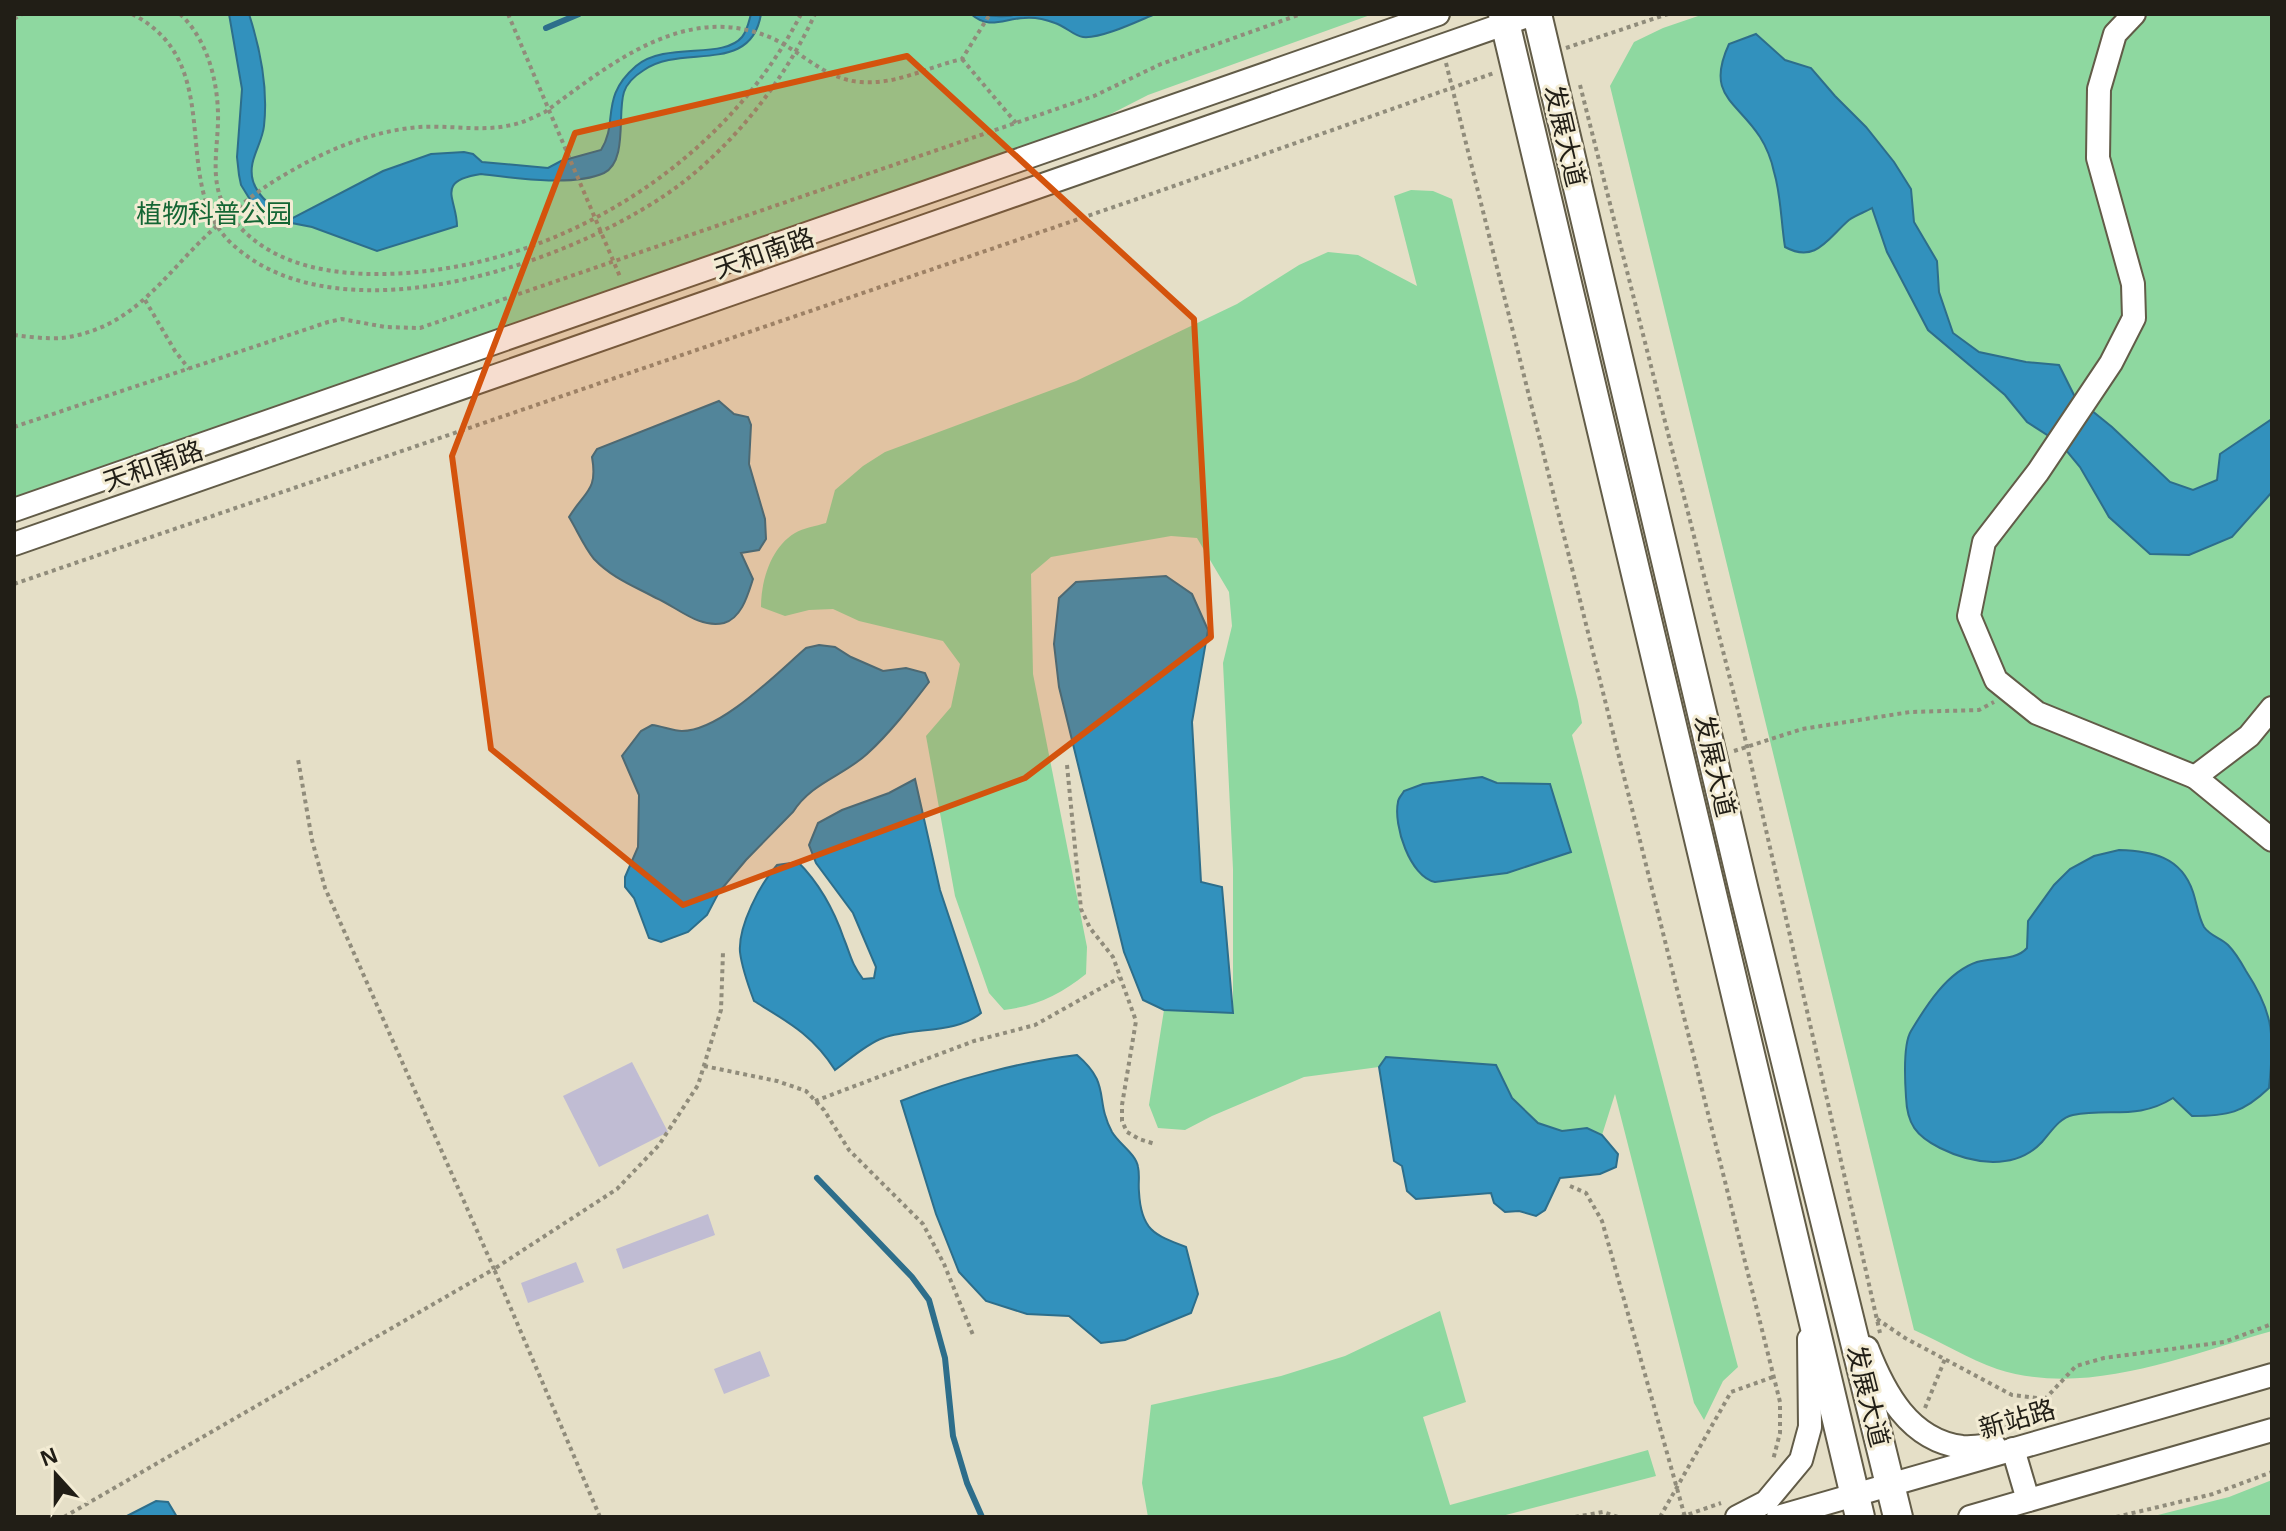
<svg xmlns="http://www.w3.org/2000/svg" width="2286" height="1531" viewBox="0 0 2286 1531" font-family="Arial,'Noto Sans SC',sans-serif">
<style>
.green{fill:#8ed8a0}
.water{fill:#3291bd;stroke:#2d6e8b;stroke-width:2}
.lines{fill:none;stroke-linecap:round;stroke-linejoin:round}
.stream{stroke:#2d6e8b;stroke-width:6}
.building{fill:#c0bcd3}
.minor-casing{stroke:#625c48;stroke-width:26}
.major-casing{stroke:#625c48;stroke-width:32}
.path{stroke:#908c7b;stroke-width:4;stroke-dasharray:4 4;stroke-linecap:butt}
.minor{stroke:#fff;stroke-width:22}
.major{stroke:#fff;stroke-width:28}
.marked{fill:#d4530d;fill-opacity:0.2;stroke:#d4530d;stroke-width:6;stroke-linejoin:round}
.labels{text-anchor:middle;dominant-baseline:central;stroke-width:6;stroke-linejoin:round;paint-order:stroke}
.street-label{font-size:26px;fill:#211e16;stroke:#f3ecd4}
.park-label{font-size:26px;fill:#146634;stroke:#f3ecd4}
</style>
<rect width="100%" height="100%" fill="#e5dfc7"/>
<g class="green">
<path d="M 14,14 L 1373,14 L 1148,95 L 1103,118 L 14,497 Z"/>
<path d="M 1704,14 L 2272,14 L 2272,1331 C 2186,1355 2087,1398 1997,1369 C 1969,1359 1941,1342 1914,1330 L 1610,86 L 1634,42 L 1663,28 Z"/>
<path d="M 1411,190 L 1433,191 L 1452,199 L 1578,701 L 1582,723 L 1572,735 L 1738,1367 L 1723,1381 L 1704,1420 L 1694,1403 L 1615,1094 L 1602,1135 L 1587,1128 L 1562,1131 L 1538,1123 L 1512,1098 L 1386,1057 L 1379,1067 L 1304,1077 L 1212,1116 L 1185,1130 L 1158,1128 L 1149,1105 L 1164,1010 L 1233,1012 L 1233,869 L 1223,663 L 1232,626 L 1229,592 L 1197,538 L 1171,536 L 1051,557 L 1031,574 L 1033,674 L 1087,947 L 1086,974 C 1060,995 1036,1006 1004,1010 L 989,993 L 955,896 L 926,736 L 951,707 L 960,664 L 943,641 L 859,621 L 833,609 L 809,610 L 785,616 L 761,607 C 761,581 771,547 795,533 C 803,528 816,526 826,523 L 835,490 L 863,466 L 885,452 L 1076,381 L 1237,304 L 1299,265 L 1328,252 L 1358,255 L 1417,286 L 1394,196 Z"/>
<path d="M 1440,1311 L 1466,1402 L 1423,1417 L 1450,1505 L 1648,1450 L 1656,1476 L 1498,1517 L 1148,1517 L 1142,1483 L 1151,1405 L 1281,1376 L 1345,1356 Z"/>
<path d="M 2272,1480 L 2272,1517 L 2150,1517 L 2229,1497 Z"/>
</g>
<g class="water">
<path d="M 229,14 L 249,14 C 260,48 268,90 264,126 C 262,145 247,161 253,181 C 258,198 277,212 293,218 L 383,171 L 431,154 L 464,152 L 473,154 L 482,162 L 548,168 L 561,161 L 601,150 C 619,121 599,98 636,66 C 666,41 723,60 742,37 C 747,31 749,21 751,14 L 761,14 C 751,76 682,43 644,70 C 636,75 627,83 624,92 C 617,113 628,161 604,173 C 573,187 514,178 481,174 C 434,181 457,199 457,226 L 377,251 L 312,227 L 276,220 L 254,206 L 241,185 L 239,175 L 237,157 L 242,89 Z"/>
<path d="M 971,14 C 987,14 1003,19 1017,14 L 1155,14 C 1138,21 1101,39 1083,37 C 1074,36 1065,26 1055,23 C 1047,20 1034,17 1024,18 C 1003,19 989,30 971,14 Z"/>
<path d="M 1756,34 L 1785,60 L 1811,68 L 1835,96 L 1866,127 L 1894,162 L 1911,189 L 1914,222 L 1937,261 L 1939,292 L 1953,333 L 1979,352 L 2026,362 L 2059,365 L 2075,397 L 2112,427 L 2170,482 L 2193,490 L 2217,480 L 2220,454 L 2272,419 L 2272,492 L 2232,537 L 2189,555 L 2150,554 L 2109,517 L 2080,467 L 2061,444 L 2027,422 L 2005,395 L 1928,330 L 1887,252 L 1872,208 C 1865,212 1856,215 1849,220 C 1828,238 1816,264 1785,247 C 1781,222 1781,195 1774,172 C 1772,161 1766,146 1760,137 C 1737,101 1705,96 1729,44 Z"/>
<path d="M 719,401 L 734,414 L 748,417 L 751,425 L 749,464 L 765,519 L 766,539 L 759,550 L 741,553 L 753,579 C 748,594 742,618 724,623 C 699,629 677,607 656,598 C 634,586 612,578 594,559 C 584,547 577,530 569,517 C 585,491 598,491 592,457 L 597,449 Z"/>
<path d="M 1166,576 L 1192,594 L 1208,630 L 1192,722 L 1201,882 L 1222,887 L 1233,1013 L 1164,1010 L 1143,1000 L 1124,952 L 1059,687 L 1054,644 L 1059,598 L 1076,582 Z"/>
<path d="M 819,645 L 835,647 L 851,657 L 883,671 L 906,668 L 925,673 L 929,682 C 910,707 890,733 867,754 C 843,776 811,783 793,812 L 746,860 L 719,892 L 707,915 L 688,932 L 661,942 L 649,938 L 634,898 L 625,887 L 625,877 L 638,847 L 639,795 L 622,756 L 641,731 L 652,725 C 662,726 673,731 682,731 C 721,731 778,672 806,648 Z"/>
<path d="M 1482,777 L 1497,783 L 1550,784 L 1571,852 L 1507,873 L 1435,882 C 1410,877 1393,825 1398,802 C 1398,798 1402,795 1404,791 L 1423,784 Z"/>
<path d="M 915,779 L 940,890 L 981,1013 C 956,1034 914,1027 883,1038 C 866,1044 849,1060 835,1070 C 813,1035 788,1022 754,1001 C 748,985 742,969 740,952 C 738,926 760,884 777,865 L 798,862 C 819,883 834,910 844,939 C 851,956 851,963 863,979 L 874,978 L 876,967 L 853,913 L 816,863 L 809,845 L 818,823 L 842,810 L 889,793 Z"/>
<path d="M 2119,850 C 2151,851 2181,856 2193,892 C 2197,904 2198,916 2204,927 C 2210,936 2221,938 2228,945 C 2235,952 2241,962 2246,971 C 2275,1015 2274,1037 2269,1088 C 2243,1113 2228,1116 2192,1116 L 2173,1098 C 2138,1120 2110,1108 2073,1115 C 2059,1118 2051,1132 2042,1142 C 2015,1171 1972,1164 1940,1148 C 1916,1136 1907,1124 1906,1097 C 1905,1082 1903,1044 1911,1031 C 1926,1006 1947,972 1977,962 C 1993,957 2016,961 2027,948 L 2028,921 L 2054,885 L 2070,869 L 2094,856 Z"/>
<path d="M 1077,1055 C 1112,1085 1094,1099 1112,1132 C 1119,1144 1136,1154 1138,1167 C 1140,1175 1138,1184 1139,1192 C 1141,1230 1154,1235 1186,1247 L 1198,1294 L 1191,1313 L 1125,1340 L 1101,1343 L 1069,1316 L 1027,1314 L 986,1301 L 959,1272 L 936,1214 L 901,1101 C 955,1079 1020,1062 1077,1055 Z"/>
<path d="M 1386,1057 L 1496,1065 L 1512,1098 L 1538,1123 L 1562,1131 L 1587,1128 L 1602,1135 L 1618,1154 L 1616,1167 L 1600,1174 L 1560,1178 L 1545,1210 L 1536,1216 L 1519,1211 L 1505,1212 L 1494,1203 L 1491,1193 L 1416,1199 L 1407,1191 L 1402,1166 L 1394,1161 L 1379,1067 Z"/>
<path d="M 156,1501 L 168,1502 L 177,1517 L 125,1517 Z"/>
</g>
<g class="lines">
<g class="stream">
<path d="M 546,28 L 579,14"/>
<path d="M 817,1178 L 912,1277 L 929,1300 L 945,1358 L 953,1436 L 967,1483 L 982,1517"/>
</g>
</g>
<g class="building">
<path d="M 632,1062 L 668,1132 L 599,1167 L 563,1096 Z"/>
<path d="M 708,1214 L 715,1235 L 623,1269 L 616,1249 Z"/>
<path d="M 576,1262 L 584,1282 L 528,1303 L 521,1283 Z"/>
<path d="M 760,1351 L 770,1376 L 724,1394 L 714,1369 Z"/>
</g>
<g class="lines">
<defs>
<g id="minor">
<path d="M 2134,14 L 2115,34 L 2099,89 L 2098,158 L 2133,284 L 2134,318 L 2111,363 L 2038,472 L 1984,542 L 1969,616 L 1996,680 L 2037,713 L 2195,777 L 2272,840"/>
<path d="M 14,510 L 1438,14"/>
<path d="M 14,544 L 1533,14"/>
<path d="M 2195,777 L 2249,736 L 2272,708"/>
<path d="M 1867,1348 C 1884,1392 1909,1440 1962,1447 C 1972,1448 1984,1446 1994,1445"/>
<path d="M 2013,1449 L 2028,1500"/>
<path d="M 1737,1517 L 1766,1502 L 1801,1460 L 1810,1427 L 1809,1339"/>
<path d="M 1778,1517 L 2272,1375"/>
<path d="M 1970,1517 L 2272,1430"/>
</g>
<g id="major">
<path d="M 1503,14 L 1860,1517"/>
<path d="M 1537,14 L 1744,891 L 1898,1517"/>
</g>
</defs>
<use href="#minor" class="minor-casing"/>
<use href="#major" class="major-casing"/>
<g class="path">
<path d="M 132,14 C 230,64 167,182 231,243 C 340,346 584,260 686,180 C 740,137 786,77 815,14"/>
<path d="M 180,14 C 206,38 217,77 218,113 C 219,149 206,186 232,218 C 265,260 315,272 366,274 C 542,278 721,171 801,14"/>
<path d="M 508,14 L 621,279"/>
<path d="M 14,19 L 22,14"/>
<path d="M 1566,48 L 1668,14"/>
<path d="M 962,59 L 1016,123"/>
<path d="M 1446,63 L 1780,1402 L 1780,1433 L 1773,1460"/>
<path d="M 1580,85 L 1747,746 L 1880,1333"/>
<path d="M 145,300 L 175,351 L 189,369"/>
<path d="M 14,335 C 29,337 47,339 62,338 C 132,329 161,279 207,235 C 225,218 247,199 268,185 C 313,156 366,131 420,127 C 449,125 482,132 511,125 C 523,123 534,117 545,112 C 612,63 687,0 774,39 C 804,54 827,80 861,82 C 896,85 928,67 962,59 L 990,14"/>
<path d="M 14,427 L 328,322 L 342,319 L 385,327 L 420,328 L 1094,96 L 1161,64 L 1301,14"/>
<path d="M 14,584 L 1137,199 L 1494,73"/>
<path d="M 1734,751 L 1802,729 L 1910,712 L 1979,710 L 1994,702"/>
<path d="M 1067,765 L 1081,909 L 1090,928 L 1113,957 L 1136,1021 L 1122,1105 L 1122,1121 L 1127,1132 L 1139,1139 L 1155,1144"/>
<path d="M 704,1066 L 777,1081 L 806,1091 L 824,1110 L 849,1150 L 923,1224 L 944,1264 L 973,1335"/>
<path d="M 815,1101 L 974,1041 L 1035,1025 L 1119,978"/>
<path d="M 1570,1186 L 1586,1193 L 1602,1221 L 1685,1517"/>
<path d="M 1877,1319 L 1905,1338 L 2012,1395 L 2045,1399"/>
<path d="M 1925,1408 L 1945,1359"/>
<path d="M 2050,1415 L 2045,1399 L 2076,1366 L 2104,1358 L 2224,1342 L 2272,1324"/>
<path d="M 2004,1428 L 2054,1414"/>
<path d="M 64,1517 L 494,1269 L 325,888 L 312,840 L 298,759"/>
<path d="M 600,1517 L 494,1269 L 617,1189 L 659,1145 L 698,1085 L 721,1010 L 723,952"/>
<path d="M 1575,1517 L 1603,1512 L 1618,1517"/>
<path d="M 1660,1517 L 1731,1392 L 1773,1377"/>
<path d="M 1681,1517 L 1721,1503"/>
<path d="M 2116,1517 L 2213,1494 L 2272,1472"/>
</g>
<use href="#minor" class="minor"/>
<use href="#major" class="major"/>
</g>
<path class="marked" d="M 907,56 L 1194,319 L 1211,637 L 1025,778 L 683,905 L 491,749 L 452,456 L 575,133 Z"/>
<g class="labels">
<g class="street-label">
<text transform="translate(1565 136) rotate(77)">发展大道</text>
<text transform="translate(764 253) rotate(-19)">天和南路</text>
<text transform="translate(153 466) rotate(-19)">天和南路</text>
<text transform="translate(1715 766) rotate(77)">发展大道</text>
<text transform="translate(1868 1396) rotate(76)">发展大道</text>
<text transform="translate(2017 1419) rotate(-16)">新站路</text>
</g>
<g class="park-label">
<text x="214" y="214">植物科普公园</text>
</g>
</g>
<rect width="2286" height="1531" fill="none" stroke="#211e16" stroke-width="32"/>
<g transform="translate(56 1475) rotate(339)" stroke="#f3ecd4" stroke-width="6" paint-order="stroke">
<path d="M0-6L14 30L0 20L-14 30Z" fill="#211e16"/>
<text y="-12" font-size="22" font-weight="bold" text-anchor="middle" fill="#211e16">N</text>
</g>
</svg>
